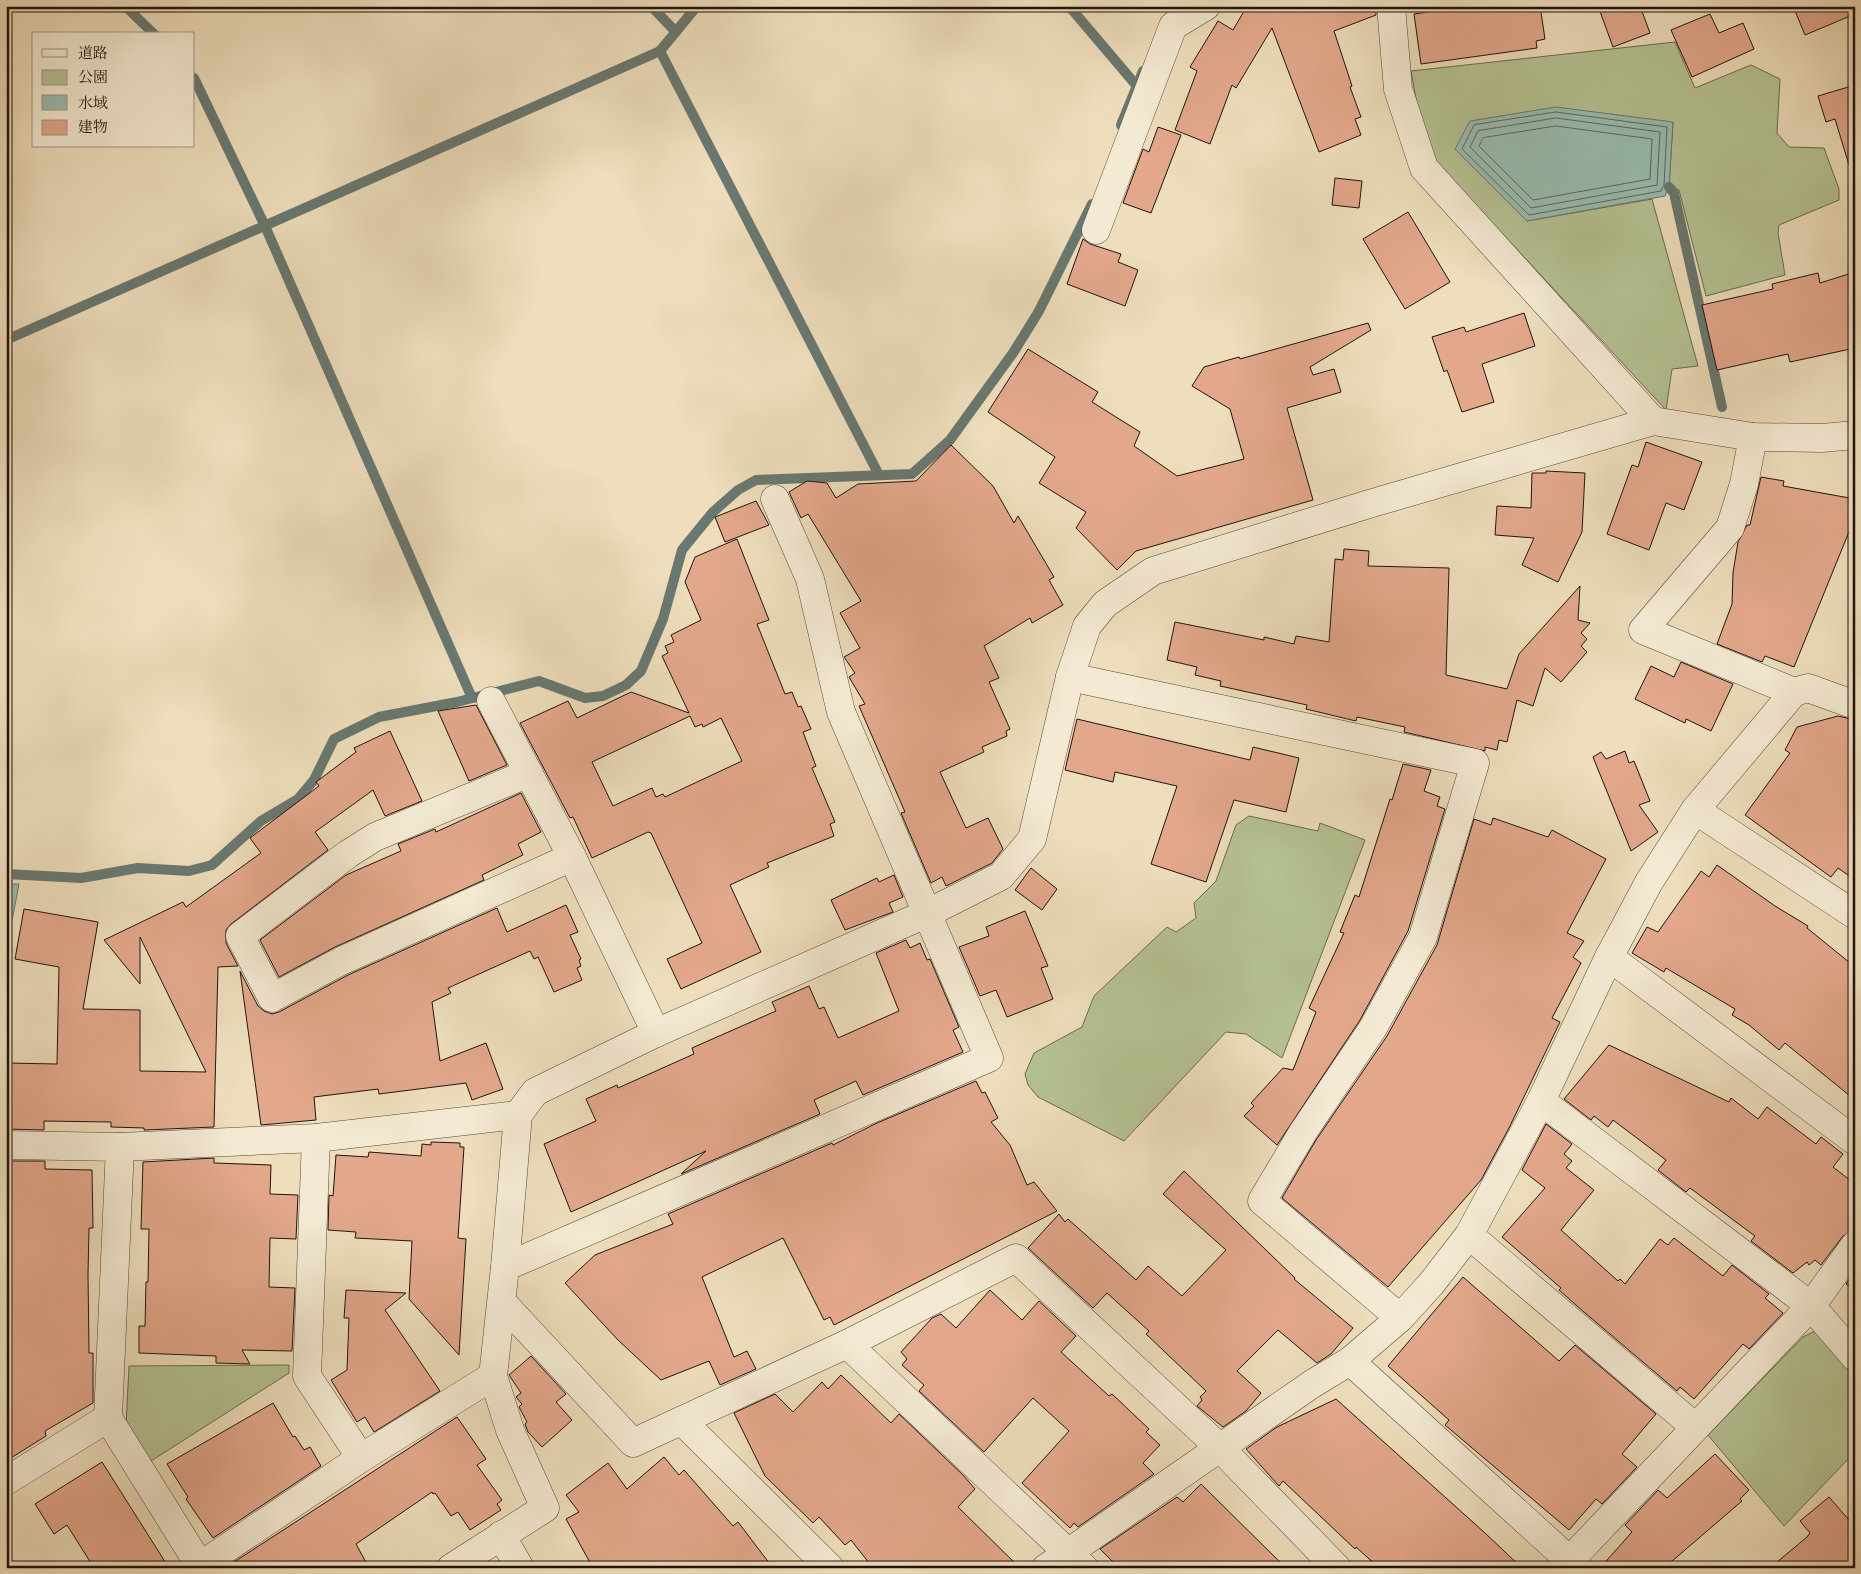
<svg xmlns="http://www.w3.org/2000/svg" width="1861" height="1574" viewBox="0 0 1861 1574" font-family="'EB Garamond','Noto Serif JP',serif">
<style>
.green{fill:#b5c293;stroke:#6a6a51}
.water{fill:#99bcb1;stroke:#697870}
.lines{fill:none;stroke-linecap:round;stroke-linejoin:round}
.shore{stroke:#5c6860;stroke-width:1}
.stream{stroke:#697870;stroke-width:10}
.building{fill:#e3a88c;stroke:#20130f;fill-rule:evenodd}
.minor-casing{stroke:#54463a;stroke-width:29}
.minor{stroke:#f4ead3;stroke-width:28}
</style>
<rect width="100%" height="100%" fill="#eedebc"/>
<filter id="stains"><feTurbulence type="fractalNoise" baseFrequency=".004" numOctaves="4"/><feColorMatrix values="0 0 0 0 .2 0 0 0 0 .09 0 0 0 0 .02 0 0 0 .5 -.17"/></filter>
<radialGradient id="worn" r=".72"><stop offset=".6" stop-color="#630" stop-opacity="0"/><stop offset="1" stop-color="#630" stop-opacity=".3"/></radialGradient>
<g class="green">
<path d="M 1675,42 L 1695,88 L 1751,65 L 1780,79 L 1777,133 L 1789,147 L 1824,148 L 1839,189 L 1839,200 L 1779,225 L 1778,233 L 1785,275 L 1706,296 L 1679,190 L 1669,187 L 1673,122 L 1527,221 L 1652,199 L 1698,366 L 1672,369 L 1666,410 L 1433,159 L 1421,127 L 1411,71 Z"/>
<path d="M 1249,816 L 1318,831 L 1320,823 L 1365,840 L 1282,1058 L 1246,1034 L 1226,1032 L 1124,1141 L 1038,1097 L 1028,1085 L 1025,1074 L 1034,1053 L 1082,1027 L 1094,996 L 1167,927 L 1176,932 L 1196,918 L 1194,903 L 1216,881 L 1236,825 Z"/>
<path d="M 1817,1330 L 1855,1372 L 1855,1452 L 1784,1526 L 1708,1435 L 1803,1337 Z"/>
<path d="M 289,1365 L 289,1373 L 151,1461 L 126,1426 L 129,1366 Z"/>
</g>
<g class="water">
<path d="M 1556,107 L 1673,122 L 1669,187 L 1665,196 L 1527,221 L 1455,149 L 1470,121 Z"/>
<path d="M 6,884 L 19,884 L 6,952 Z"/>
</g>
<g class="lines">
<g class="shore">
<path d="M 1556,112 L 1667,127 L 1664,185 L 1661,191 L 1529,215 L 1462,149 L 1474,125 Z"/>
<path d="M 1556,118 L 1660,132 L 1657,185 L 1531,208 L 1470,147 L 1478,131 Z"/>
<path d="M 1556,126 L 1652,139 L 1650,179 L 1533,200 L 1479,146 L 1483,138 Z"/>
</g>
<g class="stream">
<path d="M 125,6 L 154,34"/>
<path d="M 651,6 L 676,32"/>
<path d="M 1069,6 L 1136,85"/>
<path d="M 660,51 L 879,475"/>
<path d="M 194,78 L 265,226 L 472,698"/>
<path d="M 1121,125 L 1143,71"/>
<path d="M 1669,187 L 1674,193 L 1722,407"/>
<path d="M 6,340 L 660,51 L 697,6"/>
<path d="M 6,874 L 81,878 L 138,868 L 189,871 L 212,865 L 261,821 L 298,799 L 314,780 L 334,739 L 379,717 L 457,702 L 539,681 L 585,698 L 603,696 L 626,685 L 641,671 L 663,619 L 682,550 L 713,512 L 738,490 L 756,480 L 912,474 L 950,440 L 1013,353 L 1039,311 L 1092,204"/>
</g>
</g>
<g class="building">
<path d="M 1247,6 L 1376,6 L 1376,15 L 1334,31 L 1352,86 L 1350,87 L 1361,117 L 1355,119 L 1361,135 L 1319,152 L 1272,28 L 1236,88 L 1232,85 L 1210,144 L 1175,130 L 1197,71 L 1190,67 L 1218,21 L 1233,30 Z"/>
<path d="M 1473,6 L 1540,6 L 1545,39 L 1536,41 L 1537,48 L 1421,64 L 1414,14 Z"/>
<path d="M 1598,6 L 1640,6 L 1650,33 L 1613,47 Z"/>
<path d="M 1793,6 L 1855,6 L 1855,14 L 1805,35 Z"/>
<path d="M 1710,14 L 1719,33 L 1743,23 L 1754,49 L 1692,77 L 1671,30 Z"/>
<path d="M 1855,85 L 1855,164 L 1849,165 L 1835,119 L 1826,122 L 1818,96 Z"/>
<path d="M 1158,127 L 1181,135 L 1151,213 L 1123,203 L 1143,149 L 1149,152 Z"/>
<path d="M 1335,178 L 1362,181 L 1359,208 L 1332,205 Z"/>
<path d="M 1408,212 L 1450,282 L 1405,309 L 1363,239 Z"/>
<path d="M 1083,239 L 1090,244 L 1121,254 L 1118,262 L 1138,270 L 1125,306 L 1067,284 Z"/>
<path d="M 1855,272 L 1855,348 L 1790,362 L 1788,354 L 1717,370 L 1702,305 L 1773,289 L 1772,284 L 1818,273 L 1820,283 Z"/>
<path d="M 1524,313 L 1535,346 L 1482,364 L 1494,402 L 1462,412 L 1447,370 L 1444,372 L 1432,337 L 1464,327 L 1466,332 Z"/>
<path d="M 1368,323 L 1371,330 L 1310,367 L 1313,375 L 1334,369 L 1341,392 L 1287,408 L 1313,500 L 1136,551 L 1117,570 L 1076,528 L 1086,512 L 1039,483 L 1055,457 L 988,412 L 1028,349 L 1098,392 L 1092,402 L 1140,432 L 1134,446 L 1177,476 L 1244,459 L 1230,409 L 1192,386 L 1204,367 L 1239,357 L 1240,359 Z"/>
<path d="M 1646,442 L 1702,462 L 1684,510 L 1666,503 L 1649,550 L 1607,534 L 1632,465 L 1638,467 Z"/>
<path d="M 951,445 L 993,486 L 1014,523 L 1018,516 L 1054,577 L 1049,580 L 1063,605 L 1032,623 L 1030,618 L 984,646 L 999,678 L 989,682 L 1010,729 L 1006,731 L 1007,736 L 982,747 L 984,752 L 940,772 L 966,828 L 988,818 L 1003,849 L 992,863 L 946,886 L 942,877 L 931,883 L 901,813 L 905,812 L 859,706 L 865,704 L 849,677 L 855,673 L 844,657 L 860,648 L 840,613 L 861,601 L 808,514 L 801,518 L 789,492 L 807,481 L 827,483 L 836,498 L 858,484 L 916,481 Z"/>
<path d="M 1546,471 L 1585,473 L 1582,532 L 1558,582 L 1522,565 L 1534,538 L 1495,535 L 1497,506 L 1531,508 L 1532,473 L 1546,473 Z"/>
<path d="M 1761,477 L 1784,481 L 1783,486 L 1855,499 L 1855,517 L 1794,667 L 1765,656 L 1762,662 L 1717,644 L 1732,604 L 1733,573 L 1738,542 L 1747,525 L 1750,525 Z"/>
<path d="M 756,501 L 769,525 L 725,542 L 715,517 Z"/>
<path d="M 737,539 L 769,620 L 757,624 L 785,694 L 792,692 L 798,707 L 801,706 L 811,729 L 803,732 L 816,766 L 812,768 L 835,822 L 830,824 L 834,836 L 767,863 L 769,867 L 730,885 L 761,952 L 681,989 L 667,959 L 702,943 L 651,833 L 648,832 L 592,858 L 573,817 L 570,818 L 520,723 L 568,701 L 577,718 L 631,692 L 689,713 L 662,656 L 668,653 L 665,646 L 674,642 L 671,635 L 701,620 L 685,582 L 695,557 ZM 690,716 L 695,727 L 702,724 L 703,727 L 721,718 L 742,761 L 665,797 L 663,794 L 656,797 L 652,788 L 613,806 L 592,762 Z"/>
<path d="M 1344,549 L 1369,551 L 1368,566 L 1449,568 L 1446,675 L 1507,689 L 1519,654 L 1580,586 L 1578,620 L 1590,623 L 1581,633 L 1587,639 L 1581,646 L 1587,652 L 1561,682 L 1545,668 L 1533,706 L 1517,700 L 1507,742 L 1499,740 L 1497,750 L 1485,747 L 1485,751 L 1404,732 L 1405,727 L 1357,717 L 1356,721 L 1306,709 L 1307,705 L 1220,686 L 1221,681 L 1195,675 L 1197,667 L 1167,660 L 1175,622 L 1264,640 L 1264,637 L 1294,644 L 1296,636 L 1329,642 L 1335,559 L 1343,560 Z"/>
<path d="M 1681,662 L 1733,684 L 1711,731 L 1686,719 L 1685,723 L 1635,699 L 1651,666 L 1674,677 Z"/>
<path d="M 476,705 L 507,765 L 469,781 L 438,711 Z"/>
<path d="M 1838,716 L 1855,720 L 1855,880 L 1838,868 L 1831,877 L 1745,815 L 1790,753 L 1785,750 L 1797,727 Z"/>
<path d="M 1077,719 L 1250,760 L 1253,747 L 1299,758 L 1286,812 L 1234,800 L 1206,882 L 1151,864 L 1177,786 L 1115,772 L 1113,782 L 1065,770 Z"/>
<path d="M 390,731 L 422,801 L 385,816 L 373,790 L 315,832 L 328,850 L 231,924 L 226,930 L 226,943 L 238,966 L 218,967 L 214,1127 L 144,1130 L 144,1128 L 111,1127 L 111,1122 L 44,1121 L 44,1130 L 6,1129 L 6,1063 L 57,1064 L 59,967 L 15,959 L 24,909 L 98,922 L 83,1009 L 140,1010 L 140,1071 L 206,1072 L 140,937 L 140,984 L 104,940 L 183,902 L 186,907 L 261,853 L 250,838 L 319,786 L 316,782 L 356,752 L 354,748 Z"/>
<path d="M 1625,751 L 1629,763 L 1634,761 L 1650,801 L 1639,805 L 1658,832 L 1631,851 L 1593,757 L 1601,752 L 1606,759 Z"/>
<path d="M 1403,764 L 1431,770 L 1424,791 L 1440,797 L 1437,806 L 1445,809 L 1408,931 L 1360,1020 L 1277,1145 L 1244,1116 L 1254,1106 L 1251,1103 L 1283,1068 L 1293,1070 L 1316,1012 L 1309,1008 L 1344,933 L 1340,932 L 1355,895 L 1359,897 L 1390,799 L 1392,800 Z"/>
<path d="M 521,793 L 541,832 L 518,844 L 523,855 L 482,875 L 484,880 L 335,947 L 279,977 L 260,940 L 346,875 L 401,851 L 398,844 L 435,829 L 436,832 Z"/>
<path d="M 1493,818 L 1548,837 L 1552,830 L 1606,859 L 1567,933 L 1584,941 L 1573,957 L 1581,963 L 1552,1018 L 1560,1022 L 1509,1128 L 1481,1180 L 1388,1287 L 1282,1198 L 1316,1140 L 1387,1036 L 1437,945 L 1474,819 L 1491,825 Z"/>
<path d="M 1717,865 L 1775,906 L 1808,926 L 1807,928 L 1855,967 L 1855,1100 L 1785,1043 L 1779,1050 L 1749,1025 L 1732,1015 L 1735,1009 L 1666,968 L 1664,972 L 1632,953 L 1647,927 L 1658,932 L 1701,871 L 1709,877 Z"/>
<path d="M 1031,868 L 1057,889 L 1042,910 L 1015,890 Z"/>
<path d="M 894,875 L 903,897 L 889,903 L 893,912 L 845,930 L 831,900 L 877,878 L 879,882 Z"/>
<path d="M 566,905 L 578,932 L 570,935 L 581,959 L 579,960 L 581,966 L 577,968 L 582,980 L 554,992 L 538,957 L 534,959 L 530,951 L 448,988 L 451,993 L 432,1002 L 440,1061 L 486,1043 L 503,1089 L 472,1100 L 466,1083 L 379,1094 L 378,1089 L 314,1097 L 316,1120 L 261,1125 L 240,971 L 258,1006 L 264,1011 L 272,1014 L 279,1012 L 348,975 L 497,908 L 507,932 Z"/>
<path d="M 1025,911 L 1048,966 L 1041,968 L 1053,999 L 1007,1017 L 996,990 L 980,996 L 959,947 L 989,936 L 986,927 Z"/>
<path d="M 906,940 L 910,948 L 920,943 L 927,960 L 930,959 L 959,1027 L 953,1030 L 963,1052 L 863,1095 L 856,1081 L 814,1100 L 820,1114 L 681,1174 L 706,1151 L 571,1212 L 544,1144 L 596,1121 L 586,1099 L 617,1085 L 618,1088 L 694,1054 L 692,1048 L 776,1011 L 772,1002 L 809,986 L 819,1009 L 824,1007 L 838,1038 L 899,1011 L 876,953 Z"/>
<path d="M 1609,1045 L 1729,1102 L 1731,1098 L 1758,1119 L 1767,1107 L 1816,1144 L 1821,1137 L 1843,1154 L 1833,1167 L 1855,1184 L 1855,1230 L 1843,1236 L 1821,1265 L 1815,1260 L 1809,1265 L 1807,1262 L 1793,1273 L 1751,1241 L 1755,1236 L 1690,1188 L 1686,1192 L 1658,1170 L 1666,1160 L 1613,1120 L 1608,1127 L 1594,1116 L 1591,1120 L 1564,1099 Z"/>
<path d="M 976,1081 L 982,1093 L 985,1092 L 998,1118 L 991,1122 L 1010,1145 L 1027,1185 L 1034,1182 L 1057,1211 L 834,1325 L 830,1317 L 824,1320 L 783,1238 L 702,1277 L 734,1357 L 747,1351 L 756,1369 L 720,1385 L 709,1361 L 661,1380 L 618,1340 L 565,1283 L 595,1255 L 673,1224 L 668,1214 L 832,1143 L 833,1145 L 877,1123 Z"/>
<path d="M 1546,1124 L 1572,1144 L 1564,1154 L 1572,1161 L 1566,1168 L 1594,1190 L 1561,1230 L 1618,1281 L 1620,1279 L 1625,1284 L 1660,1239 L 1668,1245 L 1674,1238 L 1723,1276 L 1732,1265 L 1769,1294 L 1765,1298 L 1783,1313 L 1749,1349 L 1743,1344 L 1694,1399 L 1680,1387 L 1677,1391 L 1584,1312 L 1559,1290 L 1561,1288 L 1502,1237 L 1545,1188 L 1522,1170 Z"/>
<path d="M 431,1142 L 460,1143 L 460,1147 L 464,1147 L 458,1238 L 466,1239 L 459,1355 L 409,1299 L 412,1241 L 355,1238 L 356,1232 L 328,1230 L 329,1195 L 333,1196 L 336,1155 L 368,1157 L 369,1152 L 421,1156 L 422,1144 L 431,1145 Z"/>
<path d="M 214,1158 L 214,1163 L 271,1165 L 270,1194 L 298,1195 L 296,1239 L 270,1238 L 269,1287 L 295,1288 L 292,1351 L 242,1350 L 250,1364 L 216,1363 L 216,1356 L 139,1353 L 139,1326 L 145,1326 L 146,1282 L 148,1282 L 149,1229 L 141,1229 L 143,1162 Z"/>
<path d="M 6,1161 L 45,1161 L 45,1169 L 92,1170 L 93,1228 L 89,1228 L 88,1275 L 89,1353 L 93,1353 L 93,1403 L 45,1431 L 46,1436 L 6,1461 Z"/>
<path d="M 1184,1171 L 1295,1278 L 1294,1279 L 1353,1328 L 1331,1354 L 1317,1363 L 1278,1330 L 1237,1371 L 1261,1393 L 1246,1411 L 1223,1427 L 1197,1406 L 1202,1400 L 1200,1397 L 1206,1391 L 1146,1334 L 1149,1331 L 1107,1293 L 1093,1308 L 1028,1248 L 1059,1214 L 1065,1222 L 1068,1219 L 1136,1280 L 1148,1266 L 1182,1296 L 1226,1250 L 1163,1194 Z"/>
<path d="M 1855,1272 L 1855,1291 L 1846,1284 Z"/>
<path d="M 1463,1277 L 1559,1361 L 1575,1345 L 1656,1414 L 1622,1454 L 1637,1467 L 1602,1504 L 1596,1499 L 1569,1530 L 1445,1425 L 1449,1420 L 1388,1366 Z"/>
<path d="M 346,1290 L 406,1293 L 385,1310 L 440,1391 L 374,1432 L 365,1417 L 357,1422 L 331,1380 L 347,1370 L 349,1318 L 344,1318 Z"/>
<path d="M 990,1290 L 1022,1320 L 1039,1301 L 1076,1336 L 1061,1352 L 1109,1396 L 1112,1394 L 1149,1429 L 1146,1432 L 1160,1445 L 1143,1463 L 1154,1474 L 1078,1527 L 1074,1523 L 1070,1528 L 1022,1483 L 1069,1431 L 1033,1398 L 984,1452 L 919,1391 L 924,1385 L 902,1365 L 907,1359 L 901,1352 L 932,1318 L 941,1314 L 956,1328 Z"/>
<path d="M 531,1356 L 566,1394 L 556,1402 L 572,1420 L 542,1447 L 528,1432 L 525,1424 L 527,1422 L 519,1407 L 522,1404 L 516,1397 L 521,1393 L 509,1375 Z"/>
<path d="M 841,1375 L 891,1423 L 899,1414 L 963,1475 L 975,1489 L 958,1507 L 1020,1568 L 873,1568 L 851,1540 L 845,1545 L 819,1517 L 813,1523 L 765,1476 L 734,1413 L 775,1394 L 793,1412 L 822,1382 L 828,1389 Z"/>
<path d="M 1336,1399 L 1485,1533 L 1522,1568 L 1379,1568 L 1356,1547 L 1355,1549 L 1283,1481 L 1279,1486 L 1246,1449 L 1277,1427 Z"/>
<path d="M 273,1403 L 293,1437 L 295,1436 L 304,1450 L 310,1447 L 321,1466 L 213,1538 L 186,1499 L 188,1497 L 167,1464 Z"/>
<path d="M 457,1417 L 486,1459 L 477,1465 L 502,1500 L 497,1504 L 501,1510 L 470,1530 L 458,1512 L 451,1516 L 435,1493 L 433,1494 L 432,1492 L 356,1544 L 369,1568 L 233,1568 L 231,1564 Z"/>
<path d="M 1715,1454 L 1749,1490 L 1740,1499 L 1742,1501 L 1664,1568 L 1600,1568 L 1632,1532 L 1625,1525 L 1658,1490 L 1667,1498 Z"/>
<path d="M 664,1457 L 679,1475 L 684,1470 L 733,1526 L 738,1522 L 773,1568 L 593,1568 L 566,1519 L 579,1512 L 566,1495 L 608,1463 L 627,1489 Z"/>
<path d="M 102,1462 L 169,1568 L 94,1568 L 67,1525 L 54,1534 L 35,1504 Z"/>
<path d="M 1201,1484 L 1286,1568 L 1119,1568 L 1100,1549 L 1177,1497 L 1183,1502 Z"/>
<path d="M 1829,1497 L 1855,1527 L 1855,1568 L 1770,1568 L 1807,1537 L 1810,1533 L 1800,1521 Z"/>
</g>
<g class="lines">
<defs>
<g id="minor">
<path d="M 1391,6 L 1398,89 L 1424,168 L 1653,421"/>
<path d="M 1096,230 L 1173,26 L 1206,6"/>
<path d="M 1753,437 L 1744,484 L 1730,528 L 1643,630 L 1794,692"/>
<path d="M 1070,677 L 1475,763 L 1423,937 L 1373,1028 L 1303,1132 L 1262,1201 L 1400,1318"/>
<path d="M 491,701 L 572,857 L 656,1033"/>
<path d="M 529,773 L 375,837 L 348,854 L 240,936 L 272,998 L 341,961 L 572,857"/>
<path d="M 1695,810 L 1855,915"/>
<path d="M 1609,957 L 1855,1141"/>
<path d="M 1541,1101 L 1811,1306 L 1855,1357"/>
<path d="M 316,1138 L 307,1376 L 361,1458"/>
<path d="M 6,1145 L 120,1147 L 316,1138 L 518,1115"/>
<path d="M 120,1147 L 108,1418 L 200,1566 L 361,1458 L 493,1376"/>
<path d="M 1469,1235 L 1695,1427"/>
<path d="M 505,1267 L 989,1058 L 841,712 L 810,579 L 775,499"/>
<path d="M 502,1302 L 633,1443 L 847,1344 L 1016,1258 L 1220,1448 L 1337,1568"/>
<path d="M 847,1344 L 1084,1568"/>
<path d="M 1350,1361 L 1578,1568"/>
<path d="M 683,1422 L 830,1568"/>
<path d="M 6,1481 L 108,1418"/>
<path d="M 501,1535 L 520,1568"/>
<path d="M 1570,1560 L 1811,1306 L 1855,1245"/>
<path d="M 451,1568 L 545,1508 L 510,1430 L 493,1376 L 505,1267 L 518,1115 L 535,1092 L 656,1033 L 928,913 L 1001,876 L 1032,839 L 1070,677 L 1087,626 L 1105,604 L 1153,571 L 1369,504 L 1653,421 L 1753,437 L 1822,438 L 1855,435"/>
<path d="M 1046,1568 L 1312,1384 L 1350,1361 L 1400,1318 L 1431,1284 L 1469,1235 L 1541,1101 L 1609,957 L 1649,882 L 1695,810 L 1794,692 L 1808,688 L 1855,705"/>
</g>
</defs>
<use href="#minor" class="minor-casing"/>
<use href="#minor" class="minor"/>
</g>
<rect width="1861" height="1574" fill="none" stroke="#eedebc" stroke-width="25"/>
<rect x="8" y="8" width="1846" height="1559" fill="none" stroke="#20130f" stroke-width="2.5"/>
<rect x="12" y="12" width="1836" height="1549" fill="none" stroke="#20130f"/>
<rect x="32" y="32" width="162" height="115" fill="#f4ead3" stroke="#9f9485"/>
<rect x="42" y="49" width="25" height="8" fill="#f4ead3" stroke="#9f9485"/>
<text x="78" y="58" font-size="15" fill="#20130f">道路</text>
<rect x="42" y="70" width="25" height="15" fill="#b5c293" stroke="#9f9485"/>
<text x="78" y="82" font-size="15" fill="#20130f">公園</text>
<rect x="42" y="95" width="25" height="15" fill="#99bcb1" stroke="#9f9485"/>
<text x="78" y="108" font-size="15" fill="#20130f">水域</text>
<rect x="42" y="120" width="25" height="15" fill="#e3a88c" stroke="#9f9485"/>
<text x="78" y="132" font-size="15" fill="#20130f">建物</text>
<rect width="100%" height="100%" filter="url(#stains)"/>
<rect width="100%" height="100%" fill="url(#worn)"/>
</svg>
